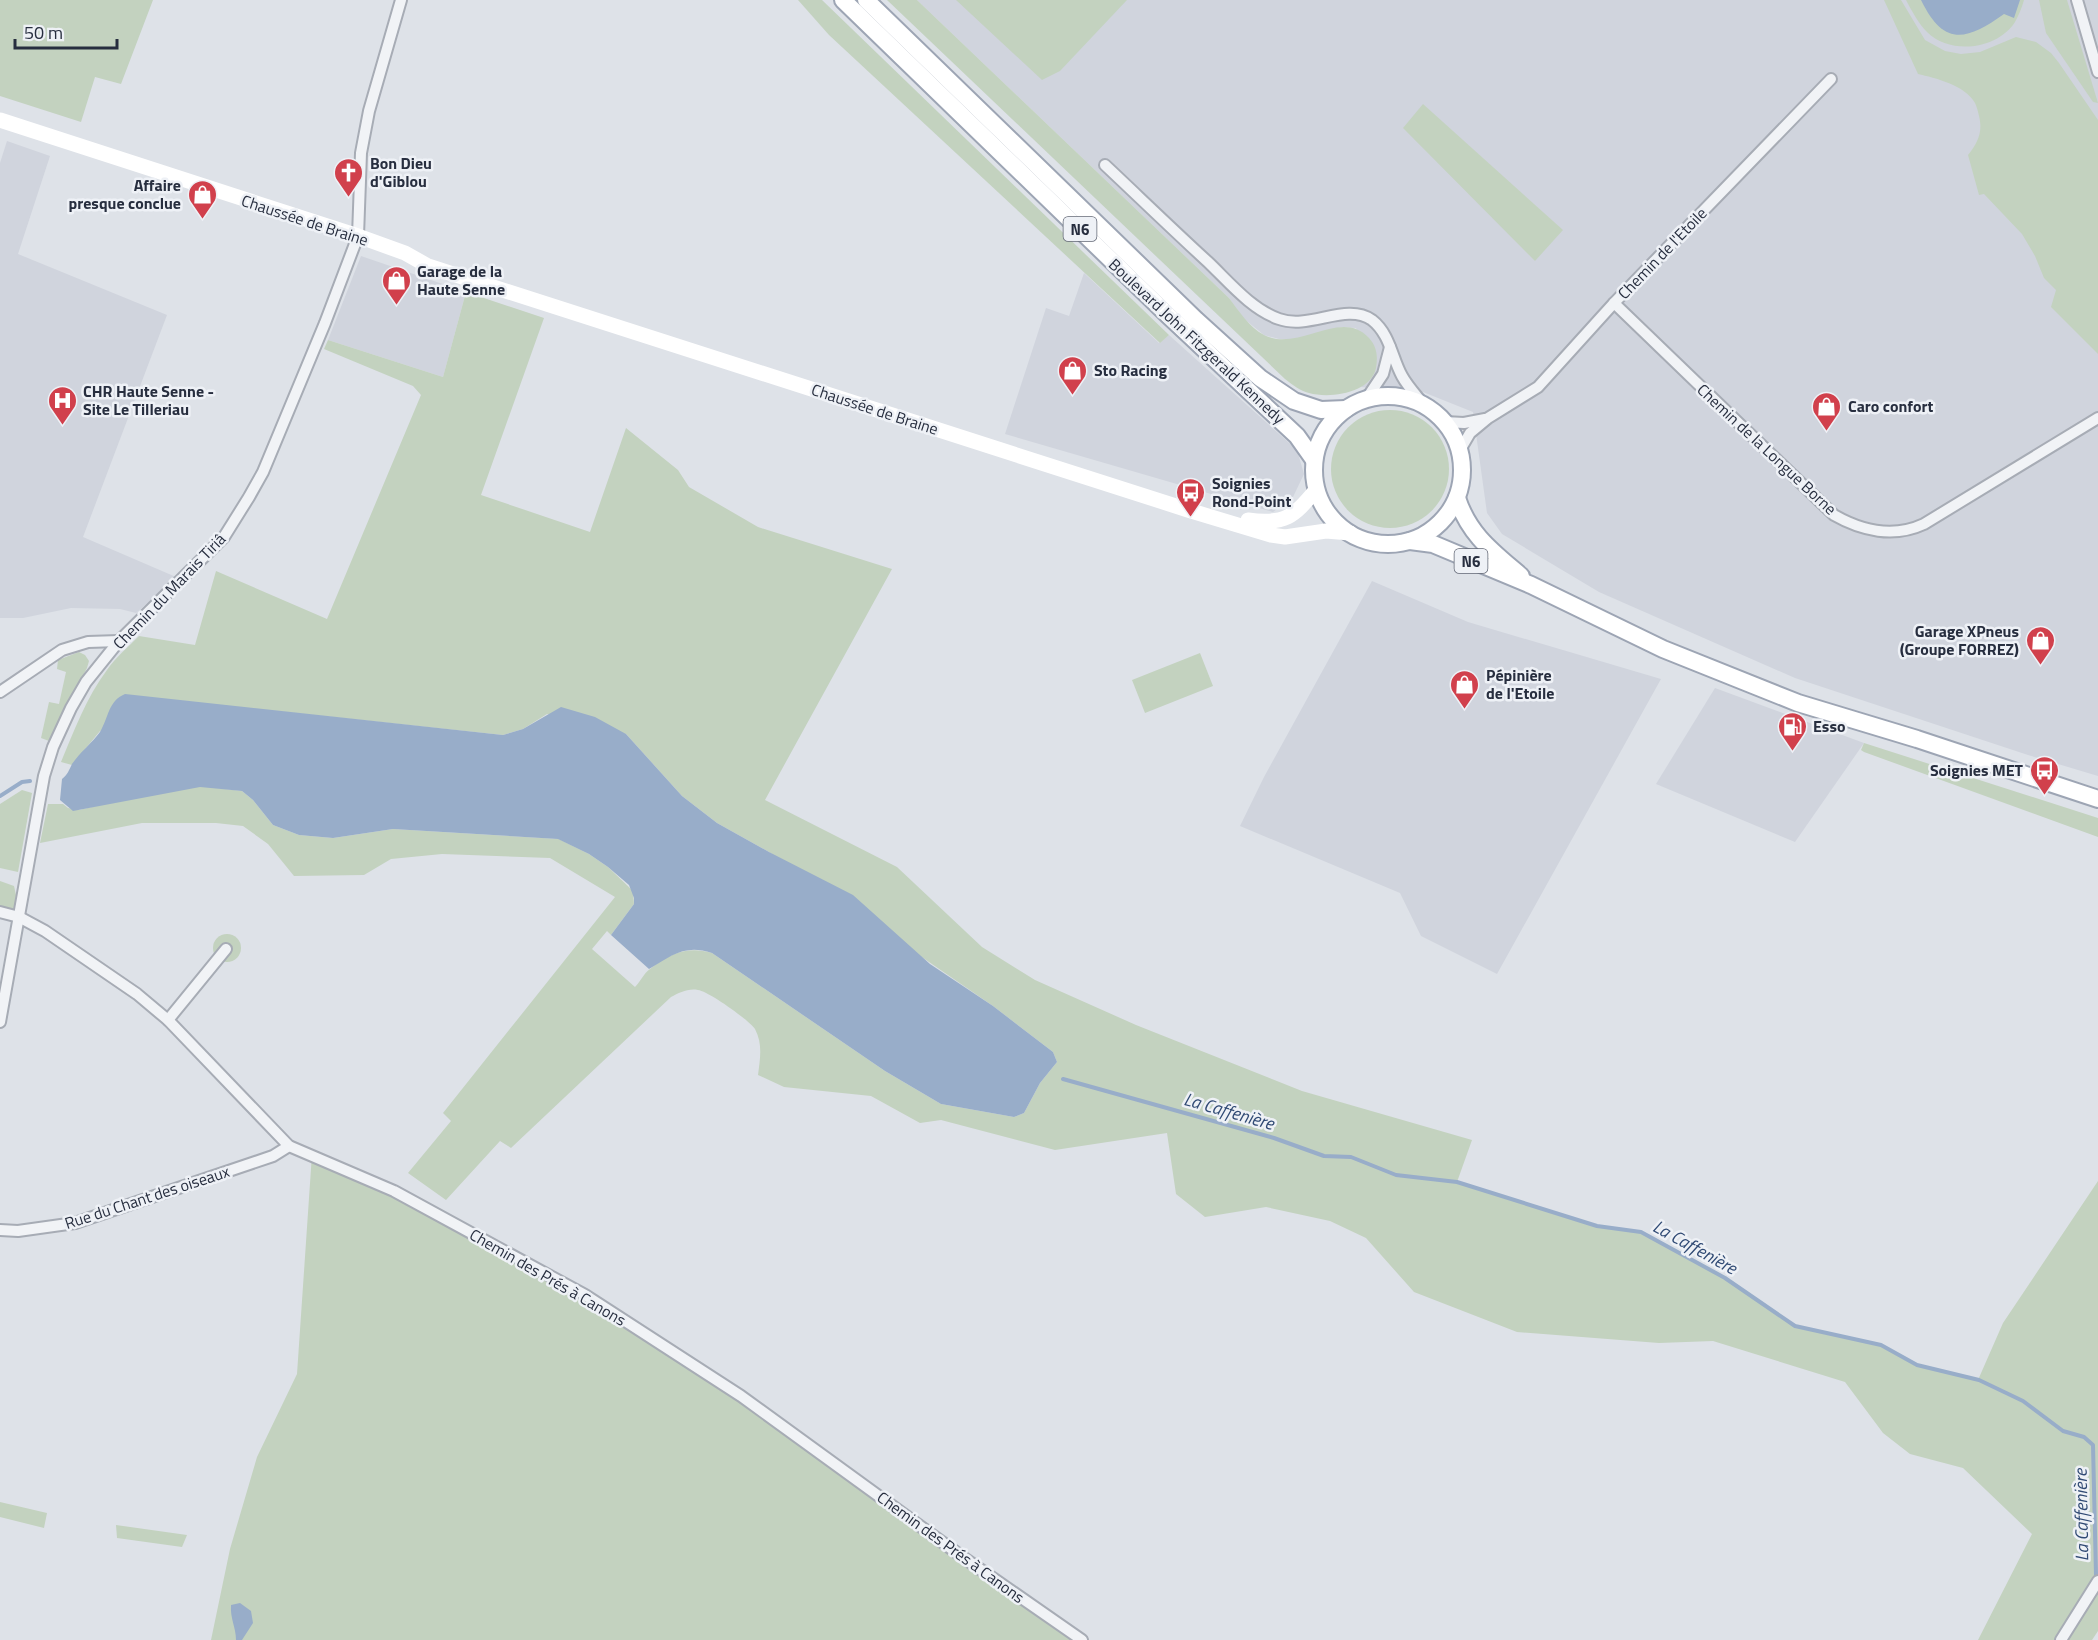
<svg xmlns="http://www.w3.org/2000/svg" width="2098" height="1640" viewBox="0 0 2098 1640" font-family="'Titillium Web',sans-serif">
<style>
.built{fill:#d0d4dd}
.green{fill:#c3d2bf}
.water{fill:#98adc9}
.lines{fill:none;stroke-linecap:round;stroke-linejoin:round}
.stream{stroke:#98adc9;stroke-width:4}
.street-casing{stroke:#a7acb5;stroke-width:14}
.primary-casing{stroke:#9da5b4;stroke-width:20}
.street{stroke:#f1f3f6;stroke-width:10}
.secondary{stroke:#fff;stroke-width:15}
.primary{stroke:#fff;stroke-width:16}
.labels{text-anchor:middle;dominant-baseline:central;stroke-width:5;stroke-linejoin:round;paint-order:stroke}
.shield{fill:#eef1f6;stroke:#636876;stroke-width:1.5}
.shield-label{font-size:15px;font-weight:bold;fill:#272e3f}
.poi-label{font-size:16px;font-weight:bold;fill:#272e3f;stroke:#eef1f6;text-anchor:start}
.street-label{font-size:16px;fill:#272e3f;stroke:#eef1f6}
.water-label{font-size:18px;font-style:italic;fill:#304a74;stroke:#eef1f6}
</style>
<rect width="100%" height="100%" fill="#dee2e8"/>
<g class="built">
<path d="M 917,0 L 2098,0 L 2098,776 L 2028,755 L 1795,678 L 1599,592 L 1502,534 L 1487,513 L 1473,412 L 1423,392 L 1361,387 L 1374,375 L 1356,328 L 1342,327 L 1296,339 L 1279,339 L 1264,335 L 1243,318 L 1229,298 Z"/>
<path d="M 7,141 L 50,156 L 18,254 L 167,315 L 83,537 L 176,577 L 136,613 L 120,609 L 71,608 L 23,618 L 0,618 L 0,163 Z"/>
<path d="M 361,256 L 466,292 L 443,377 L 328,340 Z"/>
<path d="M 1084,273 L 1159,343 L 1169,335 L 1297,450 L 1304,474 L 1293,497 L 1273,512 L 1005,434 L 1046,308 L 1069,316 Z"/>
<path d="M 1372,581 L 1468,622 L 1661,679 L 1497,974 L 1421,936 L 1400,893 L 1240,826 L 1264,777 Z"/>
<path d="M 1715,688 L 1864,743 L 1795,842 L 1656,784 Z"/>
</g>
<g class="green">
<path d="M 0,0 L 153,0 L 121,84 L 95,77 L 81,122 L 0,96 Z"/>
<path d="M 798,0 L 822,0 L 1169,335 L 1160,343 L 829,35 Z"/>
<path d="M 887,0 L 917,0 L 1229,298 C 1239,311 1249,327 1264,335 C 1298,353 1341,307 1369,338 C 1377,347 1378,356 1376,368 C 1371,393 1330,399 1309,393 C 1300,391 1293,385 1285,379 Z"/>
<path d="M 956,0 L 1127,0 L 1060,71 L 1042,80 Z"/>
<path d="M 1884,0 L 1901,0 L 1925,40 L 1945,51 L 1961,54 L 1980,52 L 2016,37 L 2036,42 L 2051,53 L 2059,63 L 2098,120 L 2098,354 L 2051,307 L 2056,290 L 2044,278 L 2035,256 L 2022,234 L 1984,194 L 1979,195 L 1968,155 C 1978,142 1983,132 1979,116 C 1978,112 1977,107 1975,103 C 1965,85 1935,78 1918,74 Z"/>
<path d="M 1906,0 L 2024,0 C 2022,7 2019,15 2015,22 C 1997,50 1950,55 1927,32 C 1918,23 1912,11 1906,0 Z"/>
<path d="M 2039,0 L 2067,0 L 2098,103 L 2093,102 L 2046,33 Z"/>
<path d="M 1423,104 L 1563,230 L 1535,261 L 1403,128 Z"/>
<path d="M 466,292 L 544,318 L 481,495 L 590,532 L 626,428 L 678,470 L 689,487 L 758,527 L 892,569 L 765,800 L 897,867 L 982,947 L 1035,980 L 1136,1025 L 1302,1091 L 1472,1140 L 1457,1182 L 1597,1226 L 1641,1232 L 1725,1278 L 1795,1326 L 1881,1345 L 1917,1365 L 1978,1380 L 2003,1323 L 2098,1181 L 2098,1577 L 2058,1640 L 1978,1640 L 2032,1534 L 1963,1468 L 1910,1454 L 1883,1433 L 1845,1382 L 1713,1341 L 1659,1343 L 1517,1332 L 1414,1292 L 1366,1238 L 1330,1221 L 1266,1207 L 1205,1217 L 1176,1194 L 1167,1133 L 1055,1150 L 941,1120 L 920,1123 L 871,1096 L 784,1087 L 758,1075 C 760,1059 763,1044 755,1029 C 749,1020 708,991 698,990 C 688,988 679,993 671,997 L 511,1148 L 500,1141 L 446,1200 L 408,1173 L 451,1121 L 443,1113 L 615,897 L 550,858 L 442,854 L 391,859 L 364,875 L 294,876 L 268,844 L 243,826 L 216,823 L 142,823 L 40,843 L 48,804 L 63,804 L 68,808 L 79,810 L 126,799 L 200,786 L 242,791 L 253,800 L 273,825 L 299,835 L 333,838 L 393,829 L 559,839 L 589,854 L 608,867 L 633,891 L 634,904 L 611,935 L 607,931 L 592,949 L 635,987 C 640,982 644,973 650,969 C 670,953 688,946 712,953 L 885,1071 L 941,1104 L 1014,1117 L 1024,1113 L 1040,1083 L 1057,1062 L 1053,1052 L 993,1006 L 769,852 L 717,823 L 682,796 L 626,734 L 547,714 L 523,729 L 503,735 L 227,706 L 100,731 L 72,765 L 61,762 C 74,731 86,698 107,670 C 116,657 128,647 139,636 L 195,645 L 216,571 L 327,619 L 421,395 L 413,386 L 324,349 L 328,340 L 443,377 Z"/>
<circle cx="1390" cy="469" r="59"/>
<path d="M 79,652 L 85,655 L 89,661 L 87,668 L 49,741 L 41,738 L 49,702 L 59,704 L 66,672 L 57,669 L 58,660 Z"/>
<path d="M 1200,653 L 1213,686 L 1145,713 L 1132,680 Z"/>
<path d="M 1864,743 L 2098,818 L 2098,837 L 1864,752 L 1861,750 Z"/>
<path d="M 22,790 L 32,793 L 18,872 L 0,868 L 0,804 Z"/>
<path d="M 0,881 L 14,886 L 16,895 L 14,911 L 0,907 Z"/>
<circle cx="227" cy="948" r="14"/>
<path d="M 312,1154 L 443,1222 L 582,1299 L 746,1406 L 1077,1640 L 211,1640 L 230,1549 L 257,1457 L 297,1374 Z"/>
<path d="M 0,1502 L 47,1513 L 44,1528 L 0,1517 Z"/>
<path d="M 116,1525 L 187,1535 L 182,1547 L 117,1538 Z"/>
<path d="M 2098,1592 L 2098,1631 L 2092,1640 L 2067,1640 Z"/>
</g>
<g class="water">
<path d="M 1921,0 L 2020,0 L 2014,18 L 2004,14 C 1966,41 1944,47 1921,0 Z"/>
<path d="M 125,694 L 503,735 L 523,729 L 561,707 L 595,717 L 626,734 L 682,796 L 717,823 L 769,852 L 853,895 L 930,964 L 993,1006 L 1053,1052 L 1057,1062 L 1040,1083 L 1024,1113 L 1014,1117 L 941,1104 L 885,1071 L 712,953 C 684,944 672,956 649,969 L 611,935 L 634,904 L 634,898 L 629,885 L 608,867 L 589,854 L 558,839 L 393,829 L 333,838 L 299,835 L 273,825 L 253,800 L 242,791 L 200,787 L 73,811 L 60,800 L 62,779 C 68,774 69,770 72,764 C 80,752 92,743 100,732 C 109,717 108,701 125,694 Z"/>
<path d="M 240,1603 L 251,1611 L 253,1623 L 242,1640 L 236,1640 C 236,1627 230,1619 231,1605 Z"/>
</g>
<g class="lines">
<g class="stream">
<path d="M 0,796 L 22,782 L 30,781"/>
<path d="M 1063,1079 L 1274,1138 L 1324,1156 L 1351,1157 L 1396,1175 L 1457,1182 L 1597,1226 L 1641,1232 L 1725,1278 L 1795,1326 L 1881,1345 L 1917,1365 L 1979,1380 L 2023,1401 L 2063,1431 L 2084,1437 L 2093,1445 L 2096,1575"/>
</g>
<defs>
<g id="street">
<path d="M 2077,0 L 2098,72"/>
<path d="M 1105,165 C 1139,197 1173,230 1208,262 C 1229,282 1251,309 1279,319 C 1310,330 1346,302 1372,320 C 1390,334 1392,358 1402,376 C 1408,387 1417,396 1424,405"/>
<path d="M 1614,303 L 1834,515 C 1862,531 1894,538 1924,524 L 2098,418"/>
<path d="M 1367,398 L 1383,374 L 1390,347"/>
<path d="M 1445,422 L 1464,423 L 1485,419"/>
<path d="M 1460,450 L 1470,433 L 1488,418 L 1538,387 L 1614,303 L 1831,79"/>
<path d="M 0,692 L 62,650 L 88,642 L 119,641"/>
<path d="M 0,912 L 19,917 L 45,931 L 137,994 L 168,1020 L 289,1146 L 394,1191 L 585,1295 L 741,1396 L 964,1558 L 1082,1640"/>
<path d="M 168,1020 L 226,949"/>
<path d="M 0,1022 L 44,776 L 53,747 L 71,708 L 86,682 L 119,641 L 224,537 L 249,497 L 263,472 L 325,323 L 358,236 L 361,153 L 369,111 L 401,0"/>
<path d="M 0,1230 L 18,1231 L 75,1223 L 273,1156 L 289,1146"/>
<path d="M 2061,1640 L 2098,1581"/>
</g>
<g id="primary">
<path d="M 843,0 L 1169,316 L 1297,436 L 1314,460"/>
<path d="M 866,0 L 1196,320 L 1260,378 L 1294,401 L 1321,410 L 1346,409"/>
<circle cx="1388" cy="470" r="74"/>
<path d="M 1457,498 C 1469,535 1493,552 1521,576"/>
<path d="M 1410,541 L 1433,544 L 1531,585 L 1663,649 L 1798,703 L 1917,739 L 2098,799"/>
</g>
</defs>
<use href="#street" class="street-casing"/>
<use href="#primary" class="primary-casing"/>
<use href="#street" class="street"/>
<g class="secondary">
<path d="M 0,120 L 358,236 L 405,253 L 428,266 L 1188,510 L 1271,535 L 1285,537 L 1326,531 L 1350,533"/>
<path d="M 1248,520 C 1285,525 1293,517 1316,490"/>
</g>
<use href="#primary" class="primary"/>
</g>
<defs>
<symbol id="church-pin" viewBox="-11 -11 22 30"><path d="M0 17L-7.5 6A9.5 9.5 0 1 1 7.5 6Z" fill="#d1404c" stroke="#eef1f6"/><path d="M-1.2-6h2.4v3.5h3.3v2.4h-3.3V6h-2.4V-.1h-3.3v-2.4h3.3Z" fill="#fff"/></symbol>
<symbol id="shop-pin" viewBox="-11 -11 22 30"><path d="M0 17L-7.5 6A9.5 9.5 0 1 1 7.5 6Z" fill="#d1404c" stroke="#eef1f6"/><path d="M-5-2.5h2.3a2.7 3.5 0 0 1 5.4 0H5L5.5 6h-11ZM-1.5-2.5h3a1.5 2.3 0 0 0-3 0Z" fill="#fff"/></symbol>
<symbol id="hospital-pin" viewBox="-11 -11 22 30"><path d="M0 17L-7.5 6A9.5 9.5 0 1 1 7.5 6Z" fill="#d1404c" stroke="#eef1f6"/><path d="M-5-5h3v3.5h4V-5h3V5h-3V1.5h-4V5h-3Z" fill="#fff"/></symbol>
<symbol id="bus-pin" viewBox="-11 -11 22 30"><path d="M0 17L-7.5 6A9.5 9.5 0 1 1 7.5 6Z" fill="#d1404c" stroke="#eef1f6"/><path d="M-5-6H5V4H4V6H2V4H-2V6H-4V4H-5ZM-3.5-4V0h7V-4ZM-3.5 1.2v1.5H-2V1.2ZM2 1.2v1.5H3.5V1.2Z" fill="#fff"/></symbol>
<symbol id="fuel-pin" viewBox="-11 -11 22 30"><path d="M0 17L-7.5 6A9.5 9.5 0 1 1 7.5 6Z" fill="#d1404c" stroke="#eef1f6"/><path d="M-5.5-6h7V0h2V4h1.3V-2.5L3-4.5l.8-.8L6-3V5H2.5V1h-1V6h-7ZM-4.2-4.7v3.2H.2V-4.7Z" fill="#fff"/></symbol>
</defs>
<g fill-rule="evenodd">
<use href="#church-pin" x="332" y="156" width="33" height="45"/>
<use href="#shop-pin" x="186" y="178" width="33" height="45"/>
<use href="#shop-pin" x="380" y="264" width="33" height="45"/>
<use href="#shop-pin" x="1056" y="354" width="33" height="45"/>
<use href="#hospital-pin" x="46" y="384" width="33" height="45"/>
<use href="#shop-pin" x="1810" y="390" width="33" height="45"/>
<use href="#bus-pin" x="1174" y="476" width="33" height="45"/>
<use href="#shop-pin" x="2024" y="624" width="33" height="45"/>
<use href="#shop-pin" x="1448" y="668" width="33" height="45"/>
<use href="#fuel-pin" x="1776" y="710" width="33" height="45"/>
<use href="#bus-pin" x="2028" y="754" width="33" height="45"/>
</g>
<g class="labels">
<g class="shield">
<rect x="1063.5" y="217" width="33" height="24" rx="4.5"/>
<rect x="1454.5" y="549" width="33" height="24" rx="4.5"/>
</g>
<g class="shield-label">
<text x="1080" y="229">N6</text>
<text x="1471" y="561">N6</text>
</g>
<g class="poi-label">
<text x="370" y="163">Bon Dieu<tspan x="370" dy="18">d'Giblou</tspan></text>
<text x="181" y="185" text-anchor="end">Affaire<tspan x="181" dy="18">presque conclue</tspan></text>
<text x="417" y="271">Garage de la<tspan x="417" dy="18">Haute Senne</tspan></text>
<text x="1094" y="370">Sto Racing</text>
<text x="83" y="391">CHR Haute Senne -<tspan x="83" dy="18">Site Le Tilleriau</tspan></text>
<text x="1848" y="406">Caro confort</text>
<text x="1212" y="483">Soignies<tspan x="1212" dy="18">Rond-Point</tspan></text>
<text x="2019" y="631" text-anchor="end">Garage XPneus<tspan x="2019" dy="18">(Groupe FORREZ)</tspan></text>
<text x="1486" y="675">Pépinière<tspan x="1486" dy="18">de l'Etoile</tspan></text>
<text x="1813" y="726">Esso</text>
<text x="2023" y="770" text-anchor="end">Soignies MET</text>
</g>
<g class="street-label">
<text transform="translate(305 220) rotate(18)">Chaussée de Braine</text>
<text transform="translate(1662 253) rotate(-46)">Chemin de l'Etoile</text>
<text transform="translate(1197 341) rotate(43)">Boulevard John Fitzgerald Kennedy</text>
<text transform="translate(875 409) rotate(18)">Chaussée de Braine</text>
<text transform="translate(1767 449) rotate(43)">Chemin de la Longue Borne</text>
<text transform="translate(169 591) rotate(-46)">Chemin du Marais Tiriâ</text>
<text transform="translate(147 1197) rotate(-18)">Rue du Chant des oiseaux</text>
<text transform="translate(548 1277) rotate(30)">Chemin des Prés à Canons</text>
<text transform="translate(951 1547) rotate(36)">Chemin des Prés à Canons</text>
</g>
<g class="water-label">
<text transform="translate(1229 1111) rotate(16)">La Caffenière</text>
<text transform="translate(1695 1247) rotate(29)">La Caffenière</text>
<text transform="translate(2081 1515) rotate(-91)">La Caffenière</text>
</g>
</g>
<path d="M15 39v9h102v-9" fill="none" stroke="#272e3f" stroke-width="3"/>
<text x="24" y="39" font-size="18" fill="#272e3f" stroke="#eef1f6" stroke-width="4.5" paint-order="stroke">50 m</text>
</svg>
